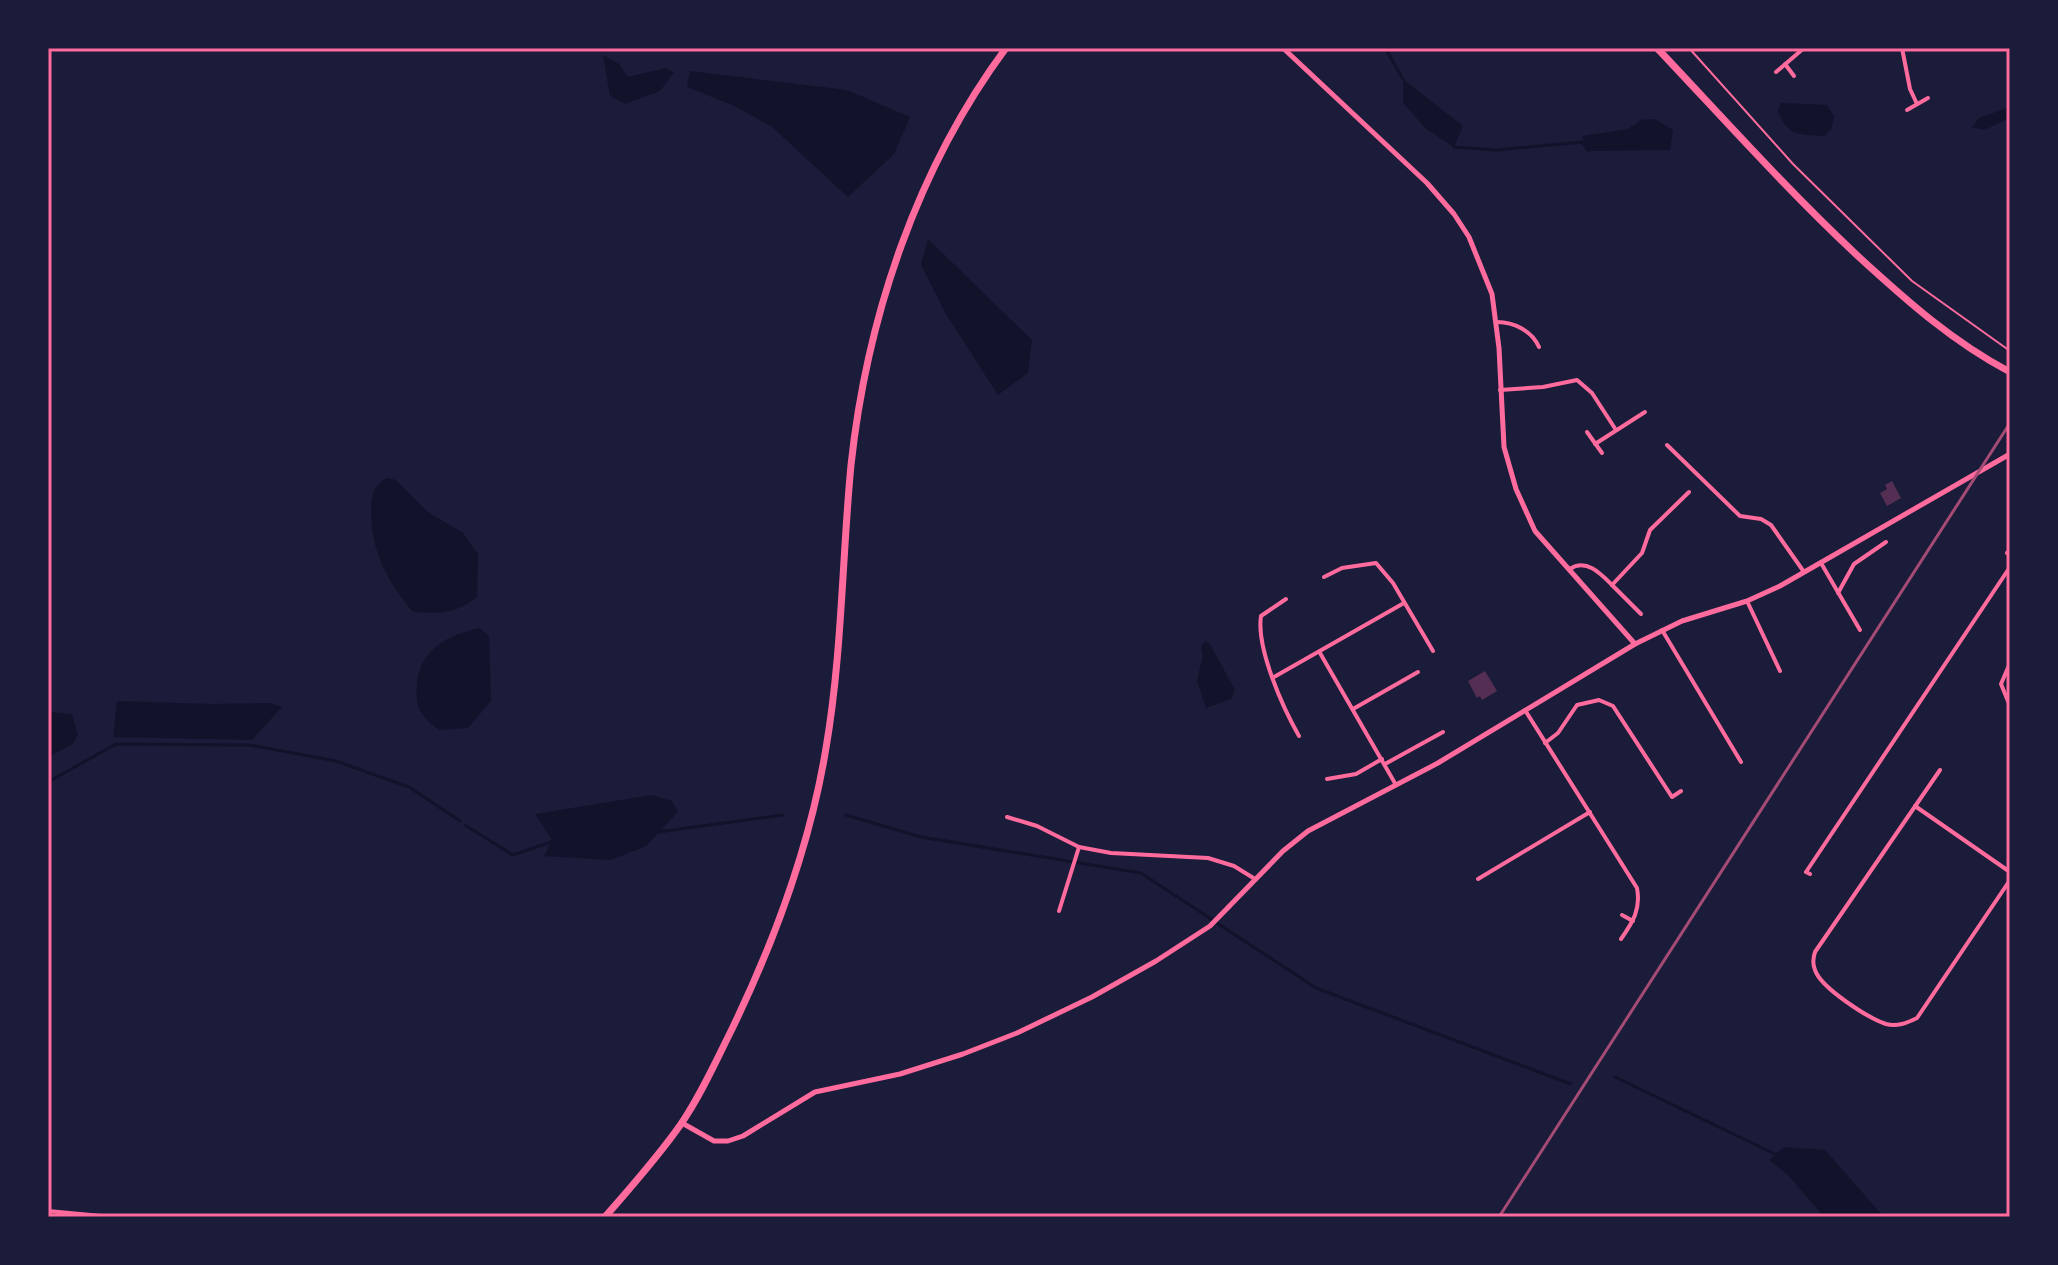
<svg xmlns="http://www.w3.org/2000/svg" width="2058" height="1265" viewBox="0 0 2058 1265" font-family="Ubuntu,sans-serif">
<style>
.water{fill:#12122b}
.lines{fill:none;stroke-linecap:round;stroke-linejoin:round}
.stream{stroke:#12122b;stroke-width:3}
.building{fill:#542f53}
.path{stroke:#ff6b9d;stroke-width:2}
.minor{stroke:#ff6b9d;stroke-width:4}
.tertiary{stroke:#ff6b9d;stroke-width:5}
.trunk{stroke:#ff6b9d;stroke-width:7}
.rail{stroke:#a44b75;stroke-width:3}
.neatline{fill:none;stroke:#ff6b9d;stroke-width:3}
</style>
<rect width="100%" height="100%" fill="#1b1b3a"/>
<g class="water">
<path d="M 603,55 L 619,64 L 628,77 L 666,68 L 674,72 L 660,91 L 625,104 L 610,96 Z"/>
<path d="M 690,71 L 847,90 L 910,117 L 894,154 L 848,197 L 771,126 L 732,105 L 687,87 Z"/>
<path d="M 1403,79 L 1463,126 L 1454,147 L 1426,129 L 1403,103 Z"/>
<path d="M 1781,103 L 1827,105 L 1834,116 L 1831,130 L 1824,136 C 1799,134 1788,137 1778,111 Z"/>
<path d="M 2010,107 L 2010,118 L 1984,130 L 1972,127 L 1979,118 Z"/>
<path d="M 1655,119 L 1673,130 L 1670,150 L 1588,151 L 1582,136 L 1628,129 L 1641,120 Z"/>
<path d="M 928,239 L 1032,340 L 1028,373 L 998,395 L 946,314 L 921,265 Z"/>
<path d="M 387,478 L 396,480 L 428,512 L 463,533 L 478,554 L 477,597 C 456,614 439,614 413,612 C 389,584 372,553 371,515 C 371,499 372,486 387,478 Z"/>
<path d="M 479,628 L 489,636 L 491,701 L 468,728 L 439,730 C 419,715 415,707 417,682 C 421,648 449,635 479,628 Z"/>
<path d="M 1205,641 L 1210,644 L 1235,690 L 1231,699 L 1206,708 L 1197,681 L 1203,655 L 1201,647 Z"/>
<path d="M 117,701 L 212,704 L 270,703 L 282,707 L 252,740 L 113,737 Z"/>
<path d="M 48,712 L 72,714 L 78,735 L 73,744 L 48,757 Z"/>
<path d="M 652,795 L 672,801 L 678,812 L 646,846 L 611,860 L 544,856 L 552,840 L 535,814 Z"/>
<path d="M 1784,1147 L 1825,1150 L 1884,1217 L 1824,1217 L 1789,1176 L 1769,1160 Z"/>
</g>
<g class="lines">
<g class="stream">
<path d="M 1385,48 L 1403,79"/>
<path d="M 1454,147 L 1496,150 L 1582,142 L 1588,151"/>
<path d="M 48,782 L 116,744 L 250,745 L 336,761 L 409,787 L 460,821"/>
<path d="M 846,815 L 921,837 L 1141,873 L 1316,988 L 1571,1084"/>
<path d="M 465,825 L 513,855 L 554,841"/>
<path d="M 658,832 L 783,815"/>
<path d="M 1615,1077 L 1777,1155"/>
</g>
</g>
<g class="building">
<path d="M 1892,481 L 1901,498 L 1887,506 L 1880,493 L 1887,489 L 1885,485 Z"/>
<path d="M 1485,671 L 1497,691 L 1482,700 L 1480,696 L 1477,698 L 1468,681 Z"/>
</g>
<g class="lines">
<path class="path" d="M 1689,48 L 1793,164 L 1912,281 L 2010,351"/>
<g class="minor">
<path d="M 1902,48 L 1910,89 L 1917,104"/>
<path d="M 1785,64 L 1794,76"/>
<path d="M 1776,72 L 1804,48"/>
<path d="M 1907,110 L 1928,98"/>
<path d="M 1497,322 C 1514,322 1532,331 1539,347"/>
<path d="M 1500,390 L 1543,387 L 1577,380 L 1592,393 L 1616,430"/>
<path d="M 1587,432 L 1602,453"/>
<path d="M 1595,444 L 1645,412"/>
<path d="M 1667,445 L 1740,516 L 1761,519 L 1771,525 L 1804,572"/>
<path d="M 2007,553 L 2010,550"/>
<path d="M 1821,563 L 1860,630"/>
<path d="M 1570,569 C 1586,558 1601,574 1612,585 L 1642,553 L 1650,530 L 1689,492"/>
<path d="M 1324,577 L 1342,568 L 1376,563 L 1393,583 L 1433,651"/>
<path d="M 1612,585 L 1641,614"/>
<path d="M 1838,593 L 1854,564 L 1886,542"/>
<path d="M 1286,599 L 1261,616 C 1256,648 1283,708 1299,736"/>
<path d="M 1747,601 L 1780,671"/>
<path d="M 1662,630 L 1741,762"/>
<path d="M 1320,653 L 1396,785"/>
<path d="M 2010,663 L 2001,684 L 2010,706"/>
<path d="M 1274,677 L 1404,603"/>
<path d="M 1353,709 L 1418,672"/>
<path d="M 1525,710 L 1637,888 C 1641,909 1633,922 1621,939"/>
<path d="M 1545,743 L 1558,733 L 1577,705 L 1599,700 L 1613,706 L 1672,797 L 1681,791"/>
<path d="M 1385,764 L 1443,732"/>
<path d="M 1940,770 L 1815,952 C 1813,958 1812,963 1815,970 C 1821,988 1868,1018 1886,1024 C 1897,1027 1907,1023 1917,1018 L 2010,880"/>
<path d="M 1327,779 L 1356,774 L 1382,759"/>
<path d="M 1915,806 L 2010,872"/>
<path d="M 1007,817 L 1037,826 L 1079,847 L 1111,853 L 1208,858 L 1234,866 L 1255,879"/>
<path d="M 1810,874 L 1806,872 L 2010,567"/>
<path d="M 1478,879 L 1590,812"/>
<path d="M 1059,911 L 1079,847"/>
<path d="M 1622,915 L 1633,921"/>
<path d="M 48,1211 L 112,1217"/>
</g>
<g class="tertiary">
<path d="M 1283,48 L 1427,183 L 1454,214 L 1469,237 L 1492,294 L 1499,348 L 1504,447 L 1516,489 L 1535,531 L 1635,644"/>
<path d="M 682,1123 L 714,1141 L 728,1141 L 743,1136 L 815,1092 L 900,1074 L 963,1054 L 1017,1033 L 1092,997 L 1156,961 L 1210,926 L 1283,851 L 1308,831 L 1438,763 L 1635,644 L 1682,621 L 1747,601 L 1780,586 L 2010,454"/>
</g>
<g class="trunk">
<path d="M 1657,48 C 1724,119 1789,192 1860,258 C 1907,301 1953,342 2010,372"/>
<path d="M 605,1217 C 631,1187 658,1157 681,1124 C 701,1095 716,1061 732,1029 C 775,940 810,846 826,748 C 842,655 842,559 851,465 C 867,317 917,168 1006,48"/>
</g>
<path class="rail" d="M 1499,1217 L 2010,423"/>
</g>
<rect width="2058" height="1265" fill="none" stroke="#1b1b3a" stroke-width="100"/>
<rect x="50" y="50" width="1958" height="1165" class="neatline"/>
</svg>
